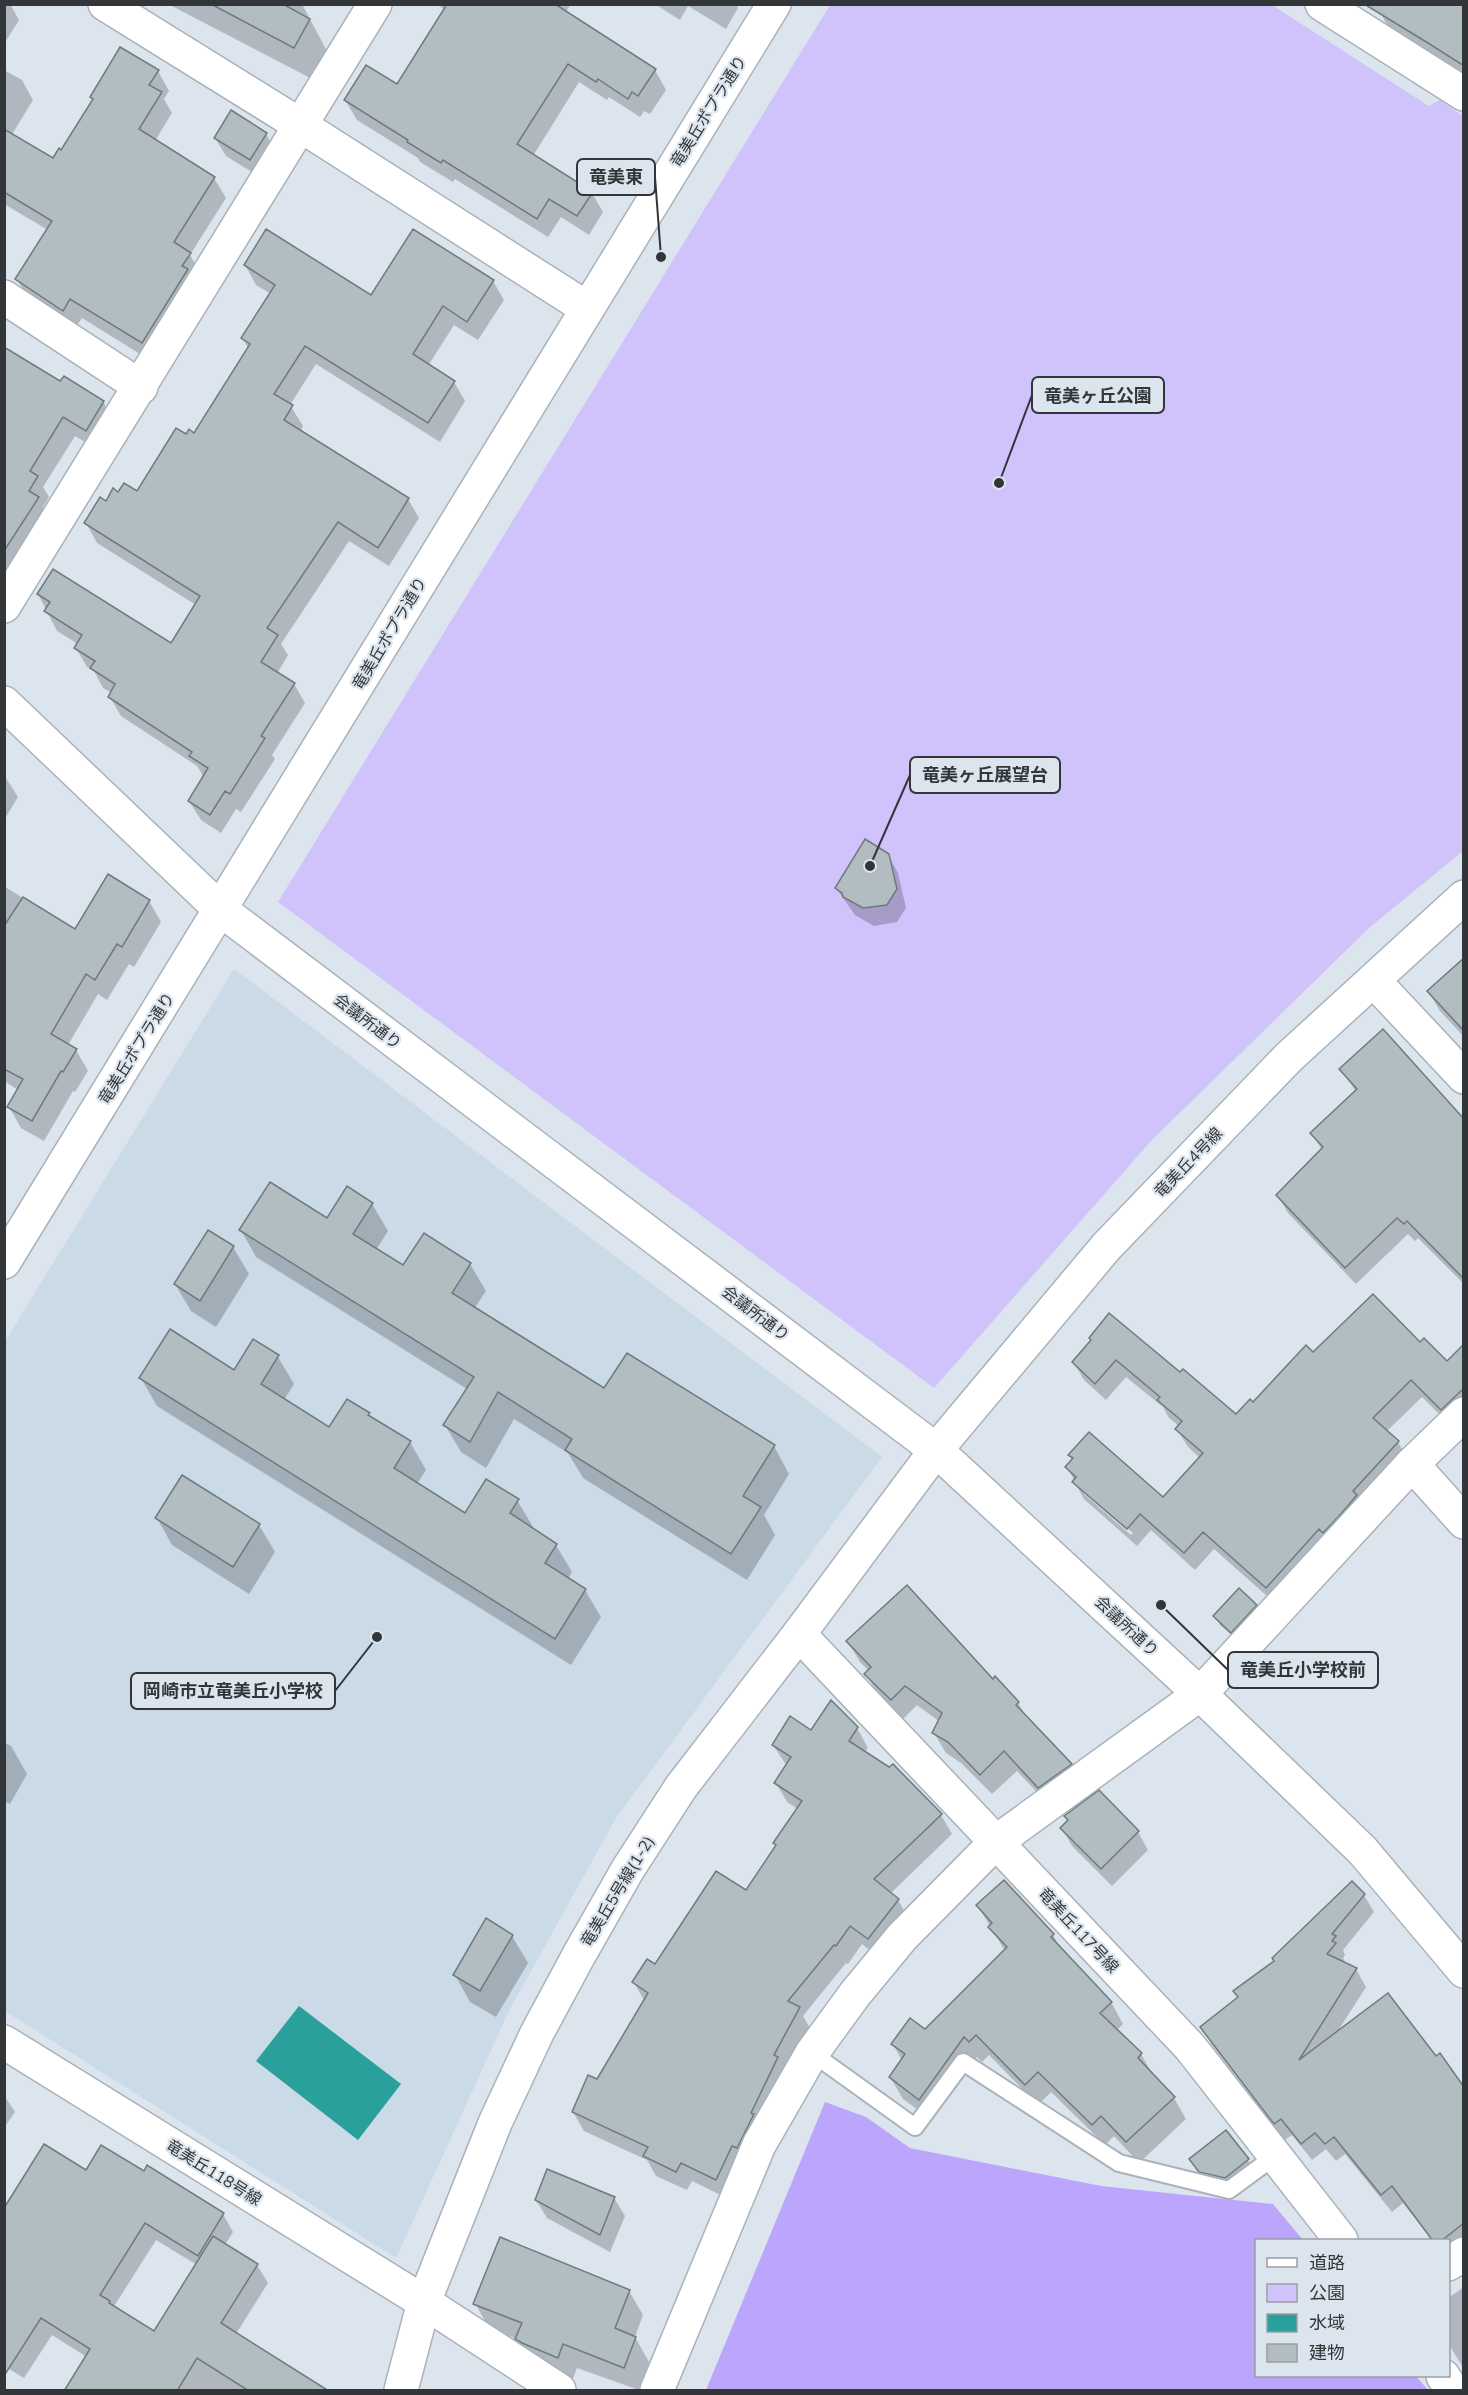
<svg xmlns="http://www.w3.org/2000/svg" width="1468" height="2395" viewBox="0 0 1468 2395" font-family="Mulish,'Noto Sans JP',sans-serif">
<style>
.built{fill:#cadae6}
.green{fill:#d0c3fb}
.forest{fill:#bca5fd}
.water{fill:#2aa09d}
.shadow{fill:#0003;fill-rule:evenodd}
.building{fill:#b1bdc1;stroke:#6e7a7e;stroke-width:1.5}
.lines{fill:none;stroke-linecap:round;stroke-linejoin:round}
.lane-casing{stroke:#a9b2ba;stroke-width:20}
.street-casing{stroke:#a9b2ba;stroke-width:36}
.secondary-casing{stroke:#a9b2ba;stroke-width:36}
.lane{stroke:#fff;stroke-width:16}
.street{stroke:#fff;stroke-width:33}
.secondary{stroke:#fff;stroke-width:33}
.labels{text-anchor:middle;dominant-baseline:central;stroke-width:4.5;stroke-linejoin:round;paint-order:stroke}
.street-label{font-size:16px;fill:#323639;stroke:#dce5ee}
.leader{fill:none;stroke:#323639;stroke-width:2}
.callout-dot{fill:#323639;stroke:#dce5ee;stroke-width:2}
.callout{fill:#dce5ee;stroke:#323639;stroke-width:2}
.callout-label{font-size:18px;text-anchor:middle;font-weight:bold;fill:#323639}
</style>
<rect width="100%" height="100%" fill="#dce5ee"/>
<path class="built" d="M 234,969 L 882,1457 L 616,1818 L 509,2011 L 396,2258 L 5,2011 L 4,1343 Z"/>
<path class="green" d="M 830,5 L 1272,5 L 1429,106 L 1440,100 L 1463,116 L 1463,851 L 1369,928 L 1151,1141 L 934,1388 L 278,902 Z"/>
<path class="forest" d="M 825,2102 L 866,2117 L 910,2148 L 1101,2186 L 1273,2204 L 1303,2240 L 1256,2240 L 1256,2376 L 1416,2376 L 1428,2390 L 706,2390 Z"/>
<path class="water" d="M 299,2006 L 401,2084 L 358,2140 L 256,2061 Z"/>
<g class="shadow">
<path d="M 4,4 L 10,4 L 19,20 L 4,44 Z"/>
<path d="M 168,4 L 302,4 L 328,53 L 314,80 Z"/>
<path d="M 437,4 L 571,4 L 565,13 L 655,70 L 666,90 L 650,114 L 644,111 L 640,117 L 609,97 L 607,100 L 579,82 L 533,156 L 592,193 L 603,212 L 589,235 L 561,217 L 548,237 L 455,179 L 453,182 L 420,162 L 418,158 L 357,120 L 345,100 L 397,86 L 445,10 Z"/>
<path d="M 655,4 L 736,4 L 738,8 L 726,29 L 688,6 L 680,20 Z"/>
<path d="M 1464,4 L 1464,77 L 1392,33 L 1381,14 Z"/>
<path d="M 4,70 L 22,80 L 33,100 L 13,133 L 15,137 L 53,160 L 158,71 L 169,91 L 164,99 L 172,113 L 155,141 L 214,178 L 226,198 L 190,255 L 201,274 L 153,362 L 82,318 L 74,330 L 29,300 L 17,279 L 48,230 L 4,204 Z"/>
<path d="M 266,134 L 276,152 L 260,177 L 226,156 L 215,138 Z"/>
<path d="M 245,265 L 372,297 L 493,281 L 504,300 L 478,340 L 454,325 L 428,366 L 454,382 L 465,401 L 440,442 L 316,364 L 290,405 L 303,426 L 300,432 L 408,499 L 419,518 L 389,566 L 349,541 L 281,644 L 288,655 L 277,674 L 294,684 L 305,703 L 272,755 L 275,759 L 241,812 L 236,809 L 221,833 L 201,820 L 189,801 L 204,777 L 197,766 L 121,716 L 110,697 L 112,693 L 103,688 L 94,671 L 87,667 L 76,648 L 78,644 L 57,631 L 38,594 L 171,646 L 196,605 L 97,543 L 86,523 L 119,494 L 138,493 L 186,436 L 195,435 L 249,349 L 242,338 L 271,294 L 256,285 Z"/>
<path d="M 4,347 L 61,383 L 103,402 L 115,422 L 98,450 L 75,436 L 43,487 L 49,497 L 43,507 L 49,518 L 4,589 Z"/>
<path d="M 4,775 L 18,797 L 4,820 Z"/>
<path d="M 888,855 L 898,873 L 906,908 L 897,922 L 874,926 L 855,915 L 836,888 Z"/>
<path d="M 4,886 L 76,932 L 149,901 L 161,922 L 134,967 L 129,964 L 107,1000 L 98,994 L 68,1045 L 76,1050 L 88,1071 L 75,1092 L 73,1091 L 44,1141 L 21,1128 L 9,1107 L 18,1090 L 4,1081 Z"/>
<path d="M 1464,960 L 1464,1037 L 1440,1011 L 1428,991 Z"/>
<path d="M 1341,1069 L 1464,1121 L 1464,1284 L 1418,1238 L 1415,1241 L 1408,1234 L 1356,1284 L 1288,1213 L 1278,1196 L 1322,1150 L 1312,1134 L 1356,1092 Z"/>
<path d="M 372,1204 L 388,1231 L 376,1250 L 404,1267 L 470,1264 L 486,1291 L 474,1309 L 605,1390 L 774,1446 L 789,1474 L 764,1515 L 775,1535 L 747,1580 L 583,1478 L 568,1453 L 514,1419 L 486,1468 L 461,1452 L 445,1425 L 467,1389 L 256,1257 L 241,1230 L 328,1220 Z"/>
<path d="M 233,1247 L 249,1274 L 216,1327 L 191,1311 L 175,1284 Z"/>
<path d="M 1092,1341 L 1180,1374 L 1237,1416 L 1313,1354 L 1420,1344 L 1447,1363 L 1464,1346 L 1464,1416 L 1452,1427 L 1422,1397 L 1386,1432 L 1398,1442 L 1408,1460 L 1277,1605 L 1214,1549 L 1195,1570 L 1151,1530 L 1137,1546 L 1084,1499 L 1067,1467 L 1073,1460 L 1070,1456 L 1163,1499 L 1200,1458 L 1188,1447 L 1177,1429 L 1180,1427 L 1169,1418 L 1163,1407 L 1126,1377 L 1106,1400 L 1084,1380 L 1074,1363 ZM 1081,1487 L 1133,1533 L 1131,1535 L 1084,1494 Z"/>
<path d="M 278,1357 L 294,1384 L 284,1400 L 330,1429 L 368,1414 L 371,1418 L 410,1442 L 426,1470 L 417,1484 L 465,1515 L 517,1500 L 533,1527 L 532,1529 L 556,1545 L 572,1572 L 568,1579 L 585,1590 L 601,1617 L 571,1665 L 157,1406 L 141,1378 L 234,1372 Z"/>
<path d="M 157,1518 L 259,1525 L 275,1552 L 249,1594 L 172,1545 Z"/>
<path d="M 1256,1605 L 1261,1614 L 1237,1640 L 1220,1625 L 1215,1616 Z"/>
<path d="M 848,1642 L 993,1681 L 1018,1703 L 1028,1719 L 1071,1765 L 1082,1785 L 1051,1807 L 1017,1771 L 992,1794 L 961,1763 L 946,1753 L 934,1733 L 940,1722 L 917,1705 L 903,1719 L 878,1694 L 866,1674 L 869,1671 L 860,1662 Z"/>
<path d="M 857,1728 L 868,1748 L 864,1753 L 889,1769 L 893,1766 L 941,1815 L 952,1834 L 890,1894 L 898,1900 L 909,1919 L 879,1958 L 862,1944 L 848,1964 L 846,1963 L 803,2016 L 810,2028 L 727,2198 L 692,2181 L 687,2190 L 656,2176 L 647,2160 L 584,2131 L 573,2112 L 597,2081 L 645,2002 L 634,1982 L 746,1892 L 777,1847 L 798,1809 L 787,1802 L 776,1783 L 787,1766 L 773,1745 L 811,1732 Z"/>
<path d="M 4,1742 L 11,1746 L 27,1774 L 10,1804 L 4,1801 Z"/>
<path d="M 1099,1792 L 1138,1832 L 1148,1850 L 1112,1886 L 1072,1846 L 1062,1828 Z"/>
<path d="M 1004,1882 L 1053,1935 L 1063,1952 L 1111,2002 L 1123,2024 L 1116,2031 L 1141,2054 L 1154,2077 L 1174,2098 L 1186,2119 L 1139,2163 L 1114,2136 L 1105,2145 L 1051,2092 L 1038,2105 L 989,2055 L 982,2062 L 977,2057 L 932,2120 L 903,2099 L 890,2077 L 902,2061 L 893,2044 L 925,2031 L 1005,1951 L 978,1906 Z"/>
<path d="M 1364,1895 L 1374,1912 L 1343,1950 L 1345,1955 L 1343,1958 L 1345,1962 L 1344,1963 L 1356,1969 L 1366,1987 L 1336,2034 L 1436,2058 L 1464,2089 L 1464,2248 L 1448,2260 L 1448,2240 L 1432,2240 L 1403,2203 L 1392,2212 L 1345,2154 L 1336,2161 L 1326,2149 L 1312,2160 L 1292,2135 L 1285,2140 L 1212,2045 L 1202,2027 Z"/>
<path d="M 512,1936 L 528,1963 L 496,2017 L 470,2002 L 455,1975 Z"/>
<path d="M 4,2095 L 15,2112 L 4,2128 Z"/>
<path d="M 1191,2160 L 1248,2160 L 1258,2178 L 1236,2196 L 1211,2190 Z"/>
<path d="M 86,2172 L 144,2174 L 223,2214 L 233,2232 L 225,2245 L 257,2265 L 268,2283 L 236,2334 L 318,2390 L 139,2390 L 52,2335 L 24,2378 L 4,2366 ZM 156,2240 L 197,2265 L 154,2333 L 113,2308 Z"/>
<path d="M 614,2198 L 625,2216 L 610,2252 L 547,2218 L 536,2200 Z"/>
<path d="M 1464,2287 L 1464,2369 L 1448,2343 L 1448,2298 Z"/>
<path d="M 629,2291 L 643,2315 L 635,2337 L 649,2362 L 639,2390 L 577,2368 L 572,2381 L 531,2364 L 517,2339 L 489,2328 L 475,2303 Z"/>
</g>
<g class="building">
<path d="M 211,4 L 283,4 L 310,19 L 294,48 Z"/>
<path d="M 447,4 L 555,4 L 656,69 L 638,96 L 632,92 L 628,99 L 598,79 L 596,82 L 568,64 L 517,144 L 593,192 L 577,216 L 549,199 L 537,219 L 443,160 L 441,163 L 407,142 L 408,140 L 344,100 L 366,65 L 397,84 Z"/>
<path d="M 1364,4 L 1464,4 L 1464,66 L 1428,43 Z"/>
<path d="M 120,47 L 159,70 L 149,85 L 162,92 L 139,129 L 215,177 L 174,242 L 191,253 L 182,266 L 188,269 L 142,343 L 70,299 L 63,311 L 15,279 L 52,221 L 4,192 L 4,129 L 53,158 L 59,148 L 61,150 L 93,99 L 90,97 Z"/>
<path d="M 231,110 L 267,133 L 250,160 L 214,138 Z"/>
<path d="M 266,229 L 371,295 L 413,229 L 494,280 L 467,322 L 443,306 L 413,354 L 455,381 L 428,423 L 305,346 L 274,394 L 293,405 L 284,420 L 409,498 L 378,548 L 338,522 L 267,628 L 278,635 L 261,662 L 295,683 L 261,736 L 265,738 L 230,794 L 225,791 L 210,815 L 188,801 L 208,768 L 189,756 L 192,752 L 108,697 L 115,684 L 90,668 L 95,661 L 74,648 L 82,635 L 44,611 L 50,602 L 37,594 L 53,569 L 171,643 L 200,596 L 84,523 L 100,497 L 106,501 L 113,488 L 118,492 L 124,483 L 137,491 L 176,428 L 186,434 L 189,429 L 194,433 L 250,344 L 241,338 L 275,285 L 244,265 Z"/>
<path d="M 4,347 L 60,381 L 64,376 L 104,401 L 86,431 L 63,417 L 30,471 L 38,476 L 29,491 L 39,497 L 4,551 Z"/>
<path d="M 865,839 L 889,854 L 897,889 L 887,905 L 863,908 L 843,897 L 842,893 L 835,888 Z"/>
<path d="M 108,874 L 150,900 L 122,947 L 117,944 L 95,980 L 86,974 L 51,1034 L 77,1049 L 63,1072 L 61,1071 L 32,1121 L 7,1107 L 23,1079 L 4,1069 L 4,926 L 23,897 L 75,929 Z"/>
<path d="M 1464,958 L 1464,1031 L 1427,991 Z"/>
<path d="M 1383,1029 L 1464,1119 L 1464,1279 L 1407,1221 L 1404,1224 L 1397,1218 L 1345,1268 L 1276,1195 L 1323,1147 L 1310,1133 L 1357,1089 L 1339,1069 Z"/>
<path d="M 270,1182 L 327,1218 L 347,1186 L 373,1203 L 353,1234 L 403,1265 L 424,1233 L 471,1263 L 452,1293 L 604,1388 L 627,1353 L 775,1445 L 743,1496 L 761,1507 L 731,1554 L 565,1450 L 572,1439 L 498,1392 L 470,1442 L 443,1425 L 474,1377 L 239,1230 Z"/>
<path d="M 208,1230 L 234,1246 L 200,1301 L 174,1284 Z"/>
<path d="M 1373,1294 L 1420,1342 L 1424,1338 L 1447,1361 L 1464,1344 L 1464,1388 L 1441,1410 L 1411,1380 L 1373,1418 L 1399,1441 L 1353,1491 L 1357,1495 L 1340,1515 L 1323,1533 L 1319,1529 L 1266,1588 L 1203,1532 L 1184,1553 L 1140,1514 L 1127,1529 L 1072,1482 L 1076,1477 L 1065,1467 L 1073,1458 L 1068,1455 L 1089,1432 L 1163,1497 L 1203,1453 L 1175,1429 L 1182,1421 L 1157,1400 L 1160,1397 L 1116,1360 L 1095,1384 L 1072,1362 L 1091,1340 L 1089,1338 L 1109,1313 L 1180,1372 L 1183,1369 L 1236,1414 L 1250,1399 L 1253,1402 L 1306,1345 L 1313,1352 Z"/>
<path d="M 170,1329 L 234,1370 L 253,1339 L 279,1355 L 261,1384 L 329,1427 L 347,1399 L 370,1413 L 368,1415 L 411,1441 L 394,1468 L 465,1513 L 486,1479 L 519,1499 L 510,1513 L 557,1544 L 545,1563 L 586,1589 L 555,1639 L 139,1378 Z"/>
<path d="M 182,1475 L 260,1524 L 233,1567 L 155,1518 Z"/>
<path d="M 907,1585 L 993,1679 L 995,1676 L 1019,1702 L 1016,1705 L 1072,1764 L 1038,1788 L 1004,1751 L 980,1775 L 948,1742 L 932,1733 L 942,1713 L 905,1686 L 891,1700 L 864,1674 L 871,1667 L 846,1641 Z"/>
<path d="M 1239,1588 L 1257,1605 L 1231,1633 L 1213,1616 Z"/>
<path d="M 831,1700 L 858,1727 L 849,1741 L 889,1767 L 893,1764 L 942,1814 L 874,1879 L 899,1899 L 868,1939 L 850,1926 L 836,1946 L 834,1945 L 788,2001 L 800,2007 L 774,2055 L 778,2057 L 751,2113 L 754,2114 L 737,2148 L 732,2146 L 716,2180 L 681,2163 L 676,2172 L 643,2156 L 648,2147 L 572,2112 L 588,2075 L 597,2079 L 648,1993 L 632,1982 L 647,1959 L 655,1964 L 716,1871 L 746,1890 L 776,1845 L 773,1843 L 802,1801 L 774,1783 L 791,1757 L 772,1745 L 790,1716 L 811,1730 Z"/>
<path d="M 1099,1790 L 1139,1831 L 1101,1869 L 1060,1828 L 1068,1820 L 1064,1816 Z"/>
<path d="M 1004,1880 L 1054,1934 L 1051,1937 L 1112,2002 L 1100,2013 L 1142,2053 L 1138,2058 L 1175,2097 L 1126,2142 L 1101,2116 L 1092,2125 L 1038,2072 L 1025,2085 L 976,2035 L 969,2042 L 964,2037 L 919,2100 L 889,2077 L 905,2054 L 891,2044 L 910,2018 L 925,2029 L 1007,1947 L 988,1927 L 992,1923 L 976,1905 Z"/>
<path d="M 1352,1881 L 1365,1894 L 1332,1934 L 1336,1936 L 1332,1941 L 1336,1943 L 1327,1954 L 1357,1968 L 1299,2060 L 1388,1993 L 1436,2056 L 1440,2053 L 1464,2087 L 1464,2223 L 1441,2241 L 1433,2241 L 1392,2186 L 1381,2195 L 1334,2137 L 1325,2144 L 1315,2133 L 1301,2144 L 1281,2119 L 1274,2124 L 1200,2027 L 1238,1997 L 1233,1991 L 1274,1961 L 1272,1958 Z"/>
<path d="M 486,1918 L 513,1935 L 480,1991 L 453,1975 Z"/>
<path d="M 1226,2130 L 1249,2159 L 1225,2178 L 1199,2172 L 1189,2159 Z"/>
<path d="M 44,2144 L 86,2170 L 101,2145 L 144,2171 L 147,2165 L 224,2213 L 198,2256 L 145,2223 L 100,2295 L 110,2301 L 109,2303 L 154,2331 L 213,2236 L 258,2264 L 221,2323 L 329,2391 L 249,2391 L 197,2358 L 177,2391 L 64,2391 L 90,2349 L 41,2318 L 4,2376 L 4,2208 Z"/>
<path d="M 547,2169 L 615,2197 L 600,2235 L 535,2200 Z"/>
<path d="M 500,2237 L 630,2290 L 615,2328 L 636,2337 L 624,2368 L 563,2344 L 558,2358 L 522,2343 L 515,2339 L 522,2323 L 473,2304 Z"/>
</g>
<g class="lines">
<defs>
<path id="lane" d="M 812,2053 L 915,2127 L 963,2062 L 1119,2163 L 1229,2190 L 1275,2156"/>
<g id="street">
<path d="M 105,4 L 300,125 L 585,307"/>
<path d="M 4,297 L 141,387"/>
<path d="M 4,606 L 375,4"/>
<path d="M 1374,981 L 1464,1077"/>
<path d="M 1412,1464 L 1464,1522"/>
<path d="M 799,1634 L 1190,2047 L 1341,2240"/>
<path d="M 4,2042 L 424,2302 L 559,2390"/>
<path d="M 1448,2264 L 1464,2254"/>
<path d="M 1443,2376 L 1452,2390"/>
<path d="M 657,2390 L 759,2145 L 812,2053 L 855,1994 L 902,1937 L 996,1842 L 1200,1694 L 1412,1464 L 1464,1414"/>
</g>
<g id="secondary">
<path d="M 1322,4 L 1464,94"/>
<path d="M 4,703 L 221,910 L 936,1450 L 1200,1694 L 1363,1851 L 1464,1971"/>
<path d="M 4,1262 C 262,844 514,422 774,4"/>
<path d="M 401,2390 L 424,2302 L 495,2123 L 537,2033 L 579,1955 L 628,1869 L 681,1787 L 799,1634 L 936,1450 L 1106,1247 L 1289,1057 L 1464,897"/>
</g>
</defs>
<use href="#lane" class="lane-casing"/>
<use href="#street" class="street-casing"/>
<use href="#secondary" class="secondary-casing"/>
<use href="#lane" class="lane"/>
<use href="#street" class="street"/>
<use href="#secondary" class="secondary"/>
</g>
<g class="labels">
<g class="street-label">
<text transform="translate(708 111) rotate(-58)">竜美丘ポプラ通り</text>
<text transform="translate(389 633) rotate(-59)">竜美丘ポプラ通り</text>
<text transform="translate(368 1021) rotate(37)">会議所通り</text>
<text transform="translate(136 1048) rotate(-58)">竜美丘ポプラ通り</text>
<text transform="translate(1188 1162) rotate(-46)">竜美丘4号線</text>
<text transform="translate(756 1313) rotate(37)">会議所通り</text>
<text transform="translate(1127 1626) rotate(43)">会議所通り</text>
<text transform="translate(617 1891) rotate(-59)">竜美丘5号線(1-2)</text>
<text transform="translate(1079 1930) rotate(47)">竜美丘117号線</text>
<text transform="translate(214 2172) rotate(32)">竜美丘118号線</text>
</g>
</g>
<path class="leader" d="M661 257L655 177M999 483L1032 395M870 866L910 775M1161 1605L1228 1670M377 1637L335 1691"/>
<g class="callout-dot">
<circle cx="661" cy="257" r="6"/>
<circle cx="999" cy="483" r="6"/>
<circle cx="870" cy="866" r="6"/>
<circle cx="1161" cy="1605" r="6"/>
<circle cx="377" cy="1637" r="6"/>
</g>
<g class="callout">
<rect x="577" y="159" width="78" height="36" rx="6"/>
<rect x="1032" y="377" width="132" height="36" rx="6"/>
<rect x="910" y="757" width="150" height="36" rx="6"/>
<rect x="1228" y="1652" width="150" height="36" rx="6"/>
<rect x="131" y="1673" width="204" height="36" rx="6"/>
</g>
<g class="callout-label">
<text x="616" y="183">竜美東</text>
<text x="1098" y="402">竜美ヶ丘公園</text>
<text x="985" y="781">竜美ヶ丘展望台</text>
<text x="1303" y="1676">竜美丘小学校前</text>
<text x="233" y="1697">岡崎市立竜美丘小学校</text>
</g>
<rect width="1468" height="2395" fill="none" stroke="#323639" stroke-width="12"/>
<rect x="1255" y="2239" width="195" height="138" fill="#dce5ee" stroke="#989fa6" stroke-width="1.5"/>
<rect x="1267" y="2258" width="30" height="9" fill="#ffffff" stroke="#989fa6" stroke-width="1.5"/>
<text x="1309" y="2269" font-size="18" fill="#323639">道路</text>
<rect x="1267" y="2284" width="30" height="18" fill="#d0c3fb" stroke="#989fa6" stroke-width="1.5"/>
<text x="1309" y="2299" font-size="18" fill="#323639">公園</text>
<rect x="1267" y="2314" width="30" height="18" fill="#2aa09d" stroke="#989fa6" stroke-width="1.5"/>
<text x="1309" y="2329" font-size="18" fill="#323639">水域</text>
<rect x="1267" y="2344" width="30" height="18" fill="#b1bdc1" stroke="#989fa6" stroke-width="1.5"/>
<text x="1309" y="2359" font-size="18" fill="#323639">建物</text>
</svg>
